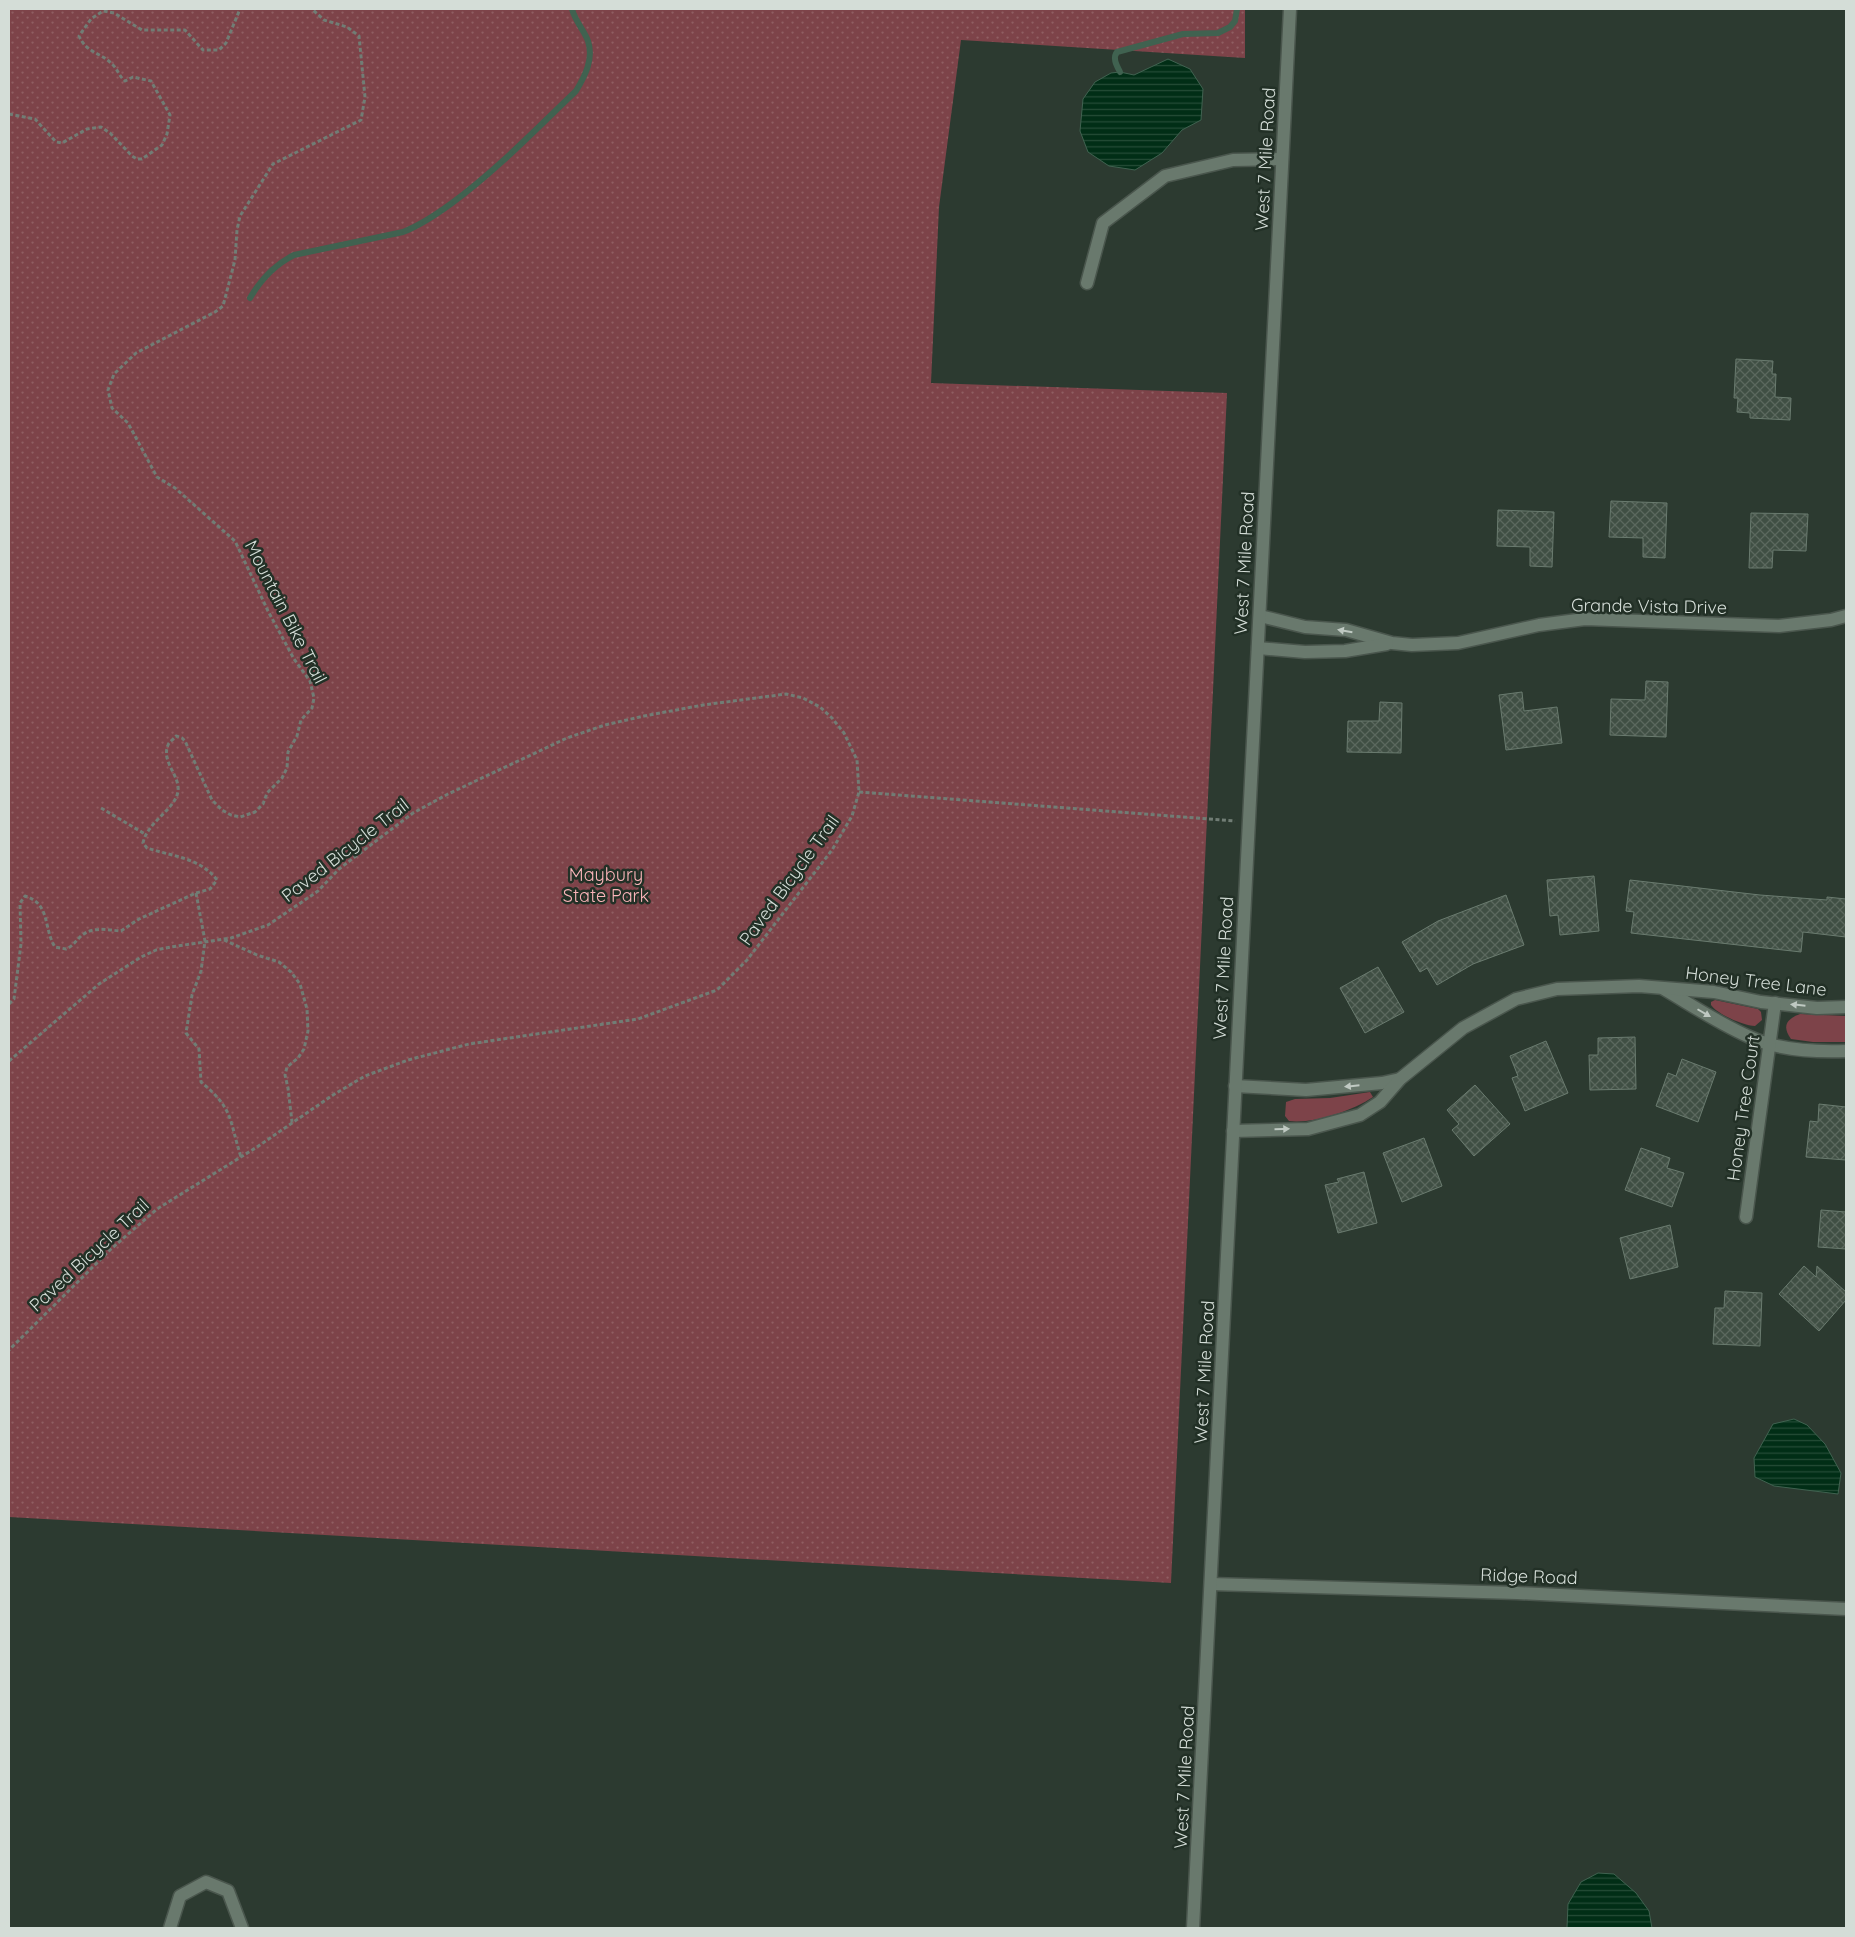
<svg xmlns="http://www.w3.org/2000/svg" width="1855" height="1937" viewBox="0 0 1855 1937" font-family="Quicksand,sans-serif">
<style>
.grass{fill:#7d4349}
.park{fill:url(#park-dots)}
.water{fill:url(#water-rules);stroke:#406250}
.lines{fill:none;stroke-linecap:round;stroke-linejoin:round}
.stream{stroke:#406250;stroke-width:6}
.building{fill:url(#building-cross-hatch);stroke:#6a7b6f}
.minor-casing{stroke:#4a564d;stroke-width:15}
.path{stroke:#717d75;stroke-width:3;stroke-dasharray:4 2.5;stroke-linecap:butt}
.minor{stroke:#69796d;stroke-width:12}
.oneway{fill:#bfc9c2}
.labels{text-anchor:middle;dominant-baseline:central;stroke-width:5;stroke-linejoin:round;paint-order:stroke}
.street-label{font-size:18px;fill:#d4ddd7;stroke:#223026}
.park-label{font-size:18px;fill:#fcb5ba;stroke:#223026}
</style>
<defs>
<pattern id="park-dots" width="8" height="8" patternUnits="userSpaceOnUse" patternTransform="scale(1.25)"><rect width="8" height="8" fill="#7d4349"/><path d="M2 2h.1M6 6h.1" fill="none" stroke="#8f5e62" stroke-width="1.8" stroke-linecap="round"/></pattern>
<pattern id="water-rules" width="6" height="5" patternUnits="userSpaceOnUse" patternTransform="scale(1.25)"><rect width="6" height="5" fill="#012e16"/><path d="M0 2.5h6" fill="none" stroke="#254c37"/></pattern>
<pattern id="building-cross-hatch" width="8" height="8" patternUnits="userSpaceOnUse" patternTransform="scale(1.25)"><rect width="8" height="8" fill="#404f44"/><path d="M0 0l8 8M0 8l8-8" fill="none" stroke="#5b685e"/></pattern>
</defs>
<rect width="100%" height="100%" fill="#2c3a30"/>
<g class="grass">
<path d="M 1715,1000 L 1758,1009 L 1761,1012 L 1762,1020 L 1755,1026 C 1744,1026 1717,1014 1711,1005 L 1711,1002 Z"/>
<path d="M 1800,1014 L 1846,1016 L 1846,1042 L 1813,1042 L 1791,1039 C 1782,1027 1786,1019 1800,1014 Z"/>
<path d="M 1370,1092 L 1373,1097 C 1352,1111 1313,1124 1289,1121 L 1285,1116 L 1286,1102 L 1295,1099 L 1330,1098 Z"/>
</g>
<path class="park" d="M 9,9 L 1245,9 L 1245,58 L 961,40 L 939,207 L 931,383 L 1227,393 L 1171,1583 L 9,1517 Z"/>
<g class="water">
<path d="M 1168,59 L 1190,69 L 1203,89 L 1201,120 L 1182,130 L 1162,153 L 1135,170 L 1109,166 L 1088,152 L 1080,131 L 1083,99 L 1095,82 L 1111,73 L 1120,72 L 1134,75 Z"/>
<path d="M 1794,1419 L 1807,1425 L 1825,1444 L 1841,1473 L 1838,1494 L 1774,1486 L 1755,1477 L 1754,1458 L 1773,1424 Z"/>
<path d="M 1598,1873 L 1614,1874 L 1636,1893 L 1649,1911 L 1652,1928 L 1567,1928 L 1568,1904 L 1581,1882 Z"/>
</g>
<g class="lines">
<g class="stream">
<path d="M 1120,72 C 1117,66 1112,58 1117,52 L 1183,34 L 1218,33 L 1230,27 L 1235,21 L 1237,9"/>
<path d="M 250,298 C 261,279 274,265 294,255 L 403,232 C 421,225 437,214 452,203 C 497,170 536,129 576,91 C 585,76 594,59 588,41 C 584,30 575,21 572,9"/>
</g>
</g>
<g class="building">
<path d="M 1736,359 L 1773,361 L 1772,374 L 1776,374 L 1775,397 L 1791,398 L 1790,420 L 1750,418 L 1750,413 L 1737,412 L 1738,398 L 1734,398 Z"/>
<path d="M 1611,501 L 1667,503 L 1665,558 L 1643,557 L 1643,538 L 1609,537 Z"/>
<path d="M 1498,510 L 1554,512 L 1552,567 L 1530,566 L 1530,547 L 1497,546 Z"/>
<path d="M 1751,513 L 1808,514 L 1806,551 L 1773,550 L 1772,568 L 1749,568 Z"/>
<path d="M 1646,681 L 1668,682 L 1666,737 L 1610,735 L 1611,699 L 1645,700 Z"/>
<path d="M 1522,692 L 1524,711 L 1557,707 L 1562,743 L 1506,750 L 1499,695 Z"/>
<path d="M 1380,702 L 1402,703 L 1401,753 L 1347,752 L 1348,721 L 1379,721 Z"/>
<path d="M 1594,876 L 1599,931 L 1560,935 L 1558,915 L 1550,916 L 1547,880 Z"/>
<path d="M 1630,880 L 1760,895 L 1827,900 L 1827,897 L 1846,899 L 1846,937 L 1803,932 L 1801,952 L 1631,933 L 1634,912 L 1626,911 Z"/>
<path d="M 1506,895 L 1524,945 L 1473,964 L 1437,985 L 1427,968 L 1420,972 L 1402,942 L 1438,921 Z"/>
<path d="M 1378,967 L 1404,1012 L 1365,1033 L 1340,988 Z"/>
<path d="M 1635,1037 L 1636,1089 L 1590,1090 L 1589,1055 L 1598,1055 L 1598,1038 Z"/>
<path d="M 1546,1041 L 1568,1093 L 1525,1111 L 1512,1078 L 1518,1076 L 1510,1056 Z"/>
<path d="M 1682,1059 L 1716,1072 L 1698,1122 L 1656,1106 L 1668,1073 L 1676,1076 Z"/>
<path d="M 1475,1085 L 1510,1124 L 1474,1156 L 1452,1130 L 1459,1124 L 1447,1110 Z"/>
<path d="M 1819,1104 L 1846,1107 L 1846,1160 L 1806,1157 L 1810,1121 L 1818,1122 Z"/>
<path d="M 1424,1138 L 1442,1186 L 1402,1202 L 1383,1153 Z"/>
<path d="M 1641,1148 L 1670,1158 L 1667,1168 L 1684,1173 L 1672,1207 L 1625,1190 Z"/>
<path d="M 1364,1172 L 1377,1223 L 1338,1233 L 1325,1185 L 1339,1182 L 1337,1179 Z"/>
<path d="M 1821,1210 L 1846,1212 L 1846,1249 L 1818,1247 Z"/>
<path d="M 1670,1225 L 1678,1267 L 1630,1279 L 1620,1238 Z"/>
<path d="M 1804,1266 L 1816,1277 L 1817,1266 L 1846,1292 L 1846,1300 L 1819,1331 L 1779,1294 Z"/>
<path d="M 1725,1291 L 1762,1293 L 1760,1346 L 1713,1344 L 1715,1308 L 1724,1308 Z"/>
</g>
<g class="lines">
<defs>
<g id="minor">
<path d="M 1087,283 L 1103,223 L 1165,176 L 1233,160 L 1282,159"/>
<path d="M 1260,616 L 1305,627 L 1346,630 L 1392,643 L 1412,645 L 1458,643 L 1539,625 L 1585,619 L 1779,626 L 1831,620 L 1846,616"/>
<path d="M 1258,648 L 1305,652 L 1345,651 L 1387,644"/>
<path d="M 1664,989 C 1693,1006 1721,1025 1752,1038 C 1779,1050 1817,1052 1846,1051"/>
<path d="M 1235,1086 L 1306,1090 L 1382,1083 L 1400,1079"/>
<path d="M 1233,1131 L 1308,1129 L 1360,1115 L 1380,1102 L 1400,1079 L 1463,1028 L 1516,999 L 1557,989 L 1639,986 L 1714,992 L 1761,1002 L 1817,1008 L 1846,1007"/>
<path d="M 1746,1217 L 1775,1003"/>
<path d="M 1211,1584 L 1517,1593 L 1846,1609"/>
<path d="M 170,1928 L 180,1896 L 206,1882 L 228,1891 L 242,1928"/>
<path d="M 1193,1928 L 1290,9"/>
</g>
</defs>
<use href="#minor" class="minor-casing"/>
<g class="path">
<path d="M 9,114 L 35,119 L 56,142 L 62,143 L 87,129 L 101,127 L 110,133 L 132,156 L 137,159 L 142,159 L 162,145 L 167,134 L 170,115 L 151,81 L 133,77 L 125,81 C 119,76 118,70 113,65 C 101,52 87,54 79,36 L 91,19 L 103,11 L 114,13 L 142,30 L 185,30 L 203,50 L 219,50 L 226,43 L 240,9"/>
<path d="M 859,792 L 1235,821"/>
<path d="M 101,808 L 145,834"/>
<path d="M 196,893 L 205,941 L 201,971 L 192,995 L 186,1033 L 199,1049 L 201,1082 C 234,1109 229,1120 241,1157"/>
<path d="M 224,940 L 257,955 L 279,962 L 291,972 L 300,984 L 307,1009 L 308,1031 L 304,1049 L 298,1058 L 287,1067 L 285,1075 L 288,1088 L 292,1122"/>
<path d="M 9,1004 L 14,999 L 21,944 L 20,903 L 25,896 C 51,904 43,928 55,947 L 66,949 C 73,946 76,941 81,936 C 93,926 107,930 121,931 L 139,919 L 196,893 L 210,889 L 217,880 C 201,858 171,856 147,848 L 143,843 C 147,822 176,809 178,791 C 180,775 161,762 168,745 C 169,742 174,739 176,736 L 182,738 L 185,741 L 212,800 L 222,810 L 231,815 L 240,817 L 255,812 L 263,804 L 267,793 L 282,778 L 287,768 L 288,752 L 297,736 L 301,720 L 312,708 L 314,698 L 310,681 L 294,659 L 268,611 L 235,541 L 175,488 L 157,477 L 128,423 L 112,408 L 108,390 L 114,374 L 136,353 L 215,312 L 223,306 L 235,260 L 237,230 L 240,216 L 273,164 L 361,120 L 365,97 L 359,36 L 347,27 L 324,20 L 312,9"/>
<path d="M 9,1061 L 99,984 L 141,957 L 156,950 L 171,947 L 231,938 L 268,925 L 318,891 L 339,869 L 413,813 L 448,794 L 567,738 L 605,725 L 644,716 L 703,705 L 786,694 L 803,698 L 820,707 L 832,718 L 844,733 L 857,760 L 859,792 L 852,816 L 832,850 L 747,960 L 717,990 L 638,1019 L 469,1044 L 408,1060 L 365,1076 L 333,1095 L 257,1147 L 157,1209 L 111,1249 L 9,1350"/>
</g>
<use href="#minor" class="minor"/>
</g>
<defs><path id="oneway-solid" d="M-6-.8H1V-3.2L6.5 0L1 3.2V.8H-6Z" transform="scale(1.25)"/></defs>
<g class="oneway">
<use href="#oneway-solid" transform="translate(1345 631) rotate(-170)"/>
<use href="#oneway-solid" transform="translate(1798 1005) rotate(-174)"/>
<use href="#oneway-solid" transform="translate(1704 1013) rotate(30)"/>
<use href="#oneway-solid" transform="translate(1352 1086) rotate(174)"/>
<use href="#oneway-solid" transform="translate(1282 1129) rotate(-1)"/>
</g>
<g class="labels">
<g class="street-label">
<text transform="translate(1265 159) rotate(-87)">West 7 Mile Road</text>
<text transform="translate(1244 563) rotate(-87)">West 7 Mile Road</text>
<text transform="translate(1649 606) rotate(1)">Grande Vista Drive</text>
<text transform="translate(286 612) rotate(63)">Mountain Bike Trail</text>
<text transform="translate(345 850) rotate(-38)">Paved Bicycle Trail</text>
<text transform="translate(789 880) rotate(-54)">Paved Bicycle Trail</text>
<text transform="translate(1223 968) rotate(-87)">West 7 Mile Road</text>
<text transform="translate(1756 981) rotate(7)">Honey Tree Lane</text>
<text transform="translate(1743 1108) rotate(-82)">Honey Tree Court</text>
<text transform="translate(89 1255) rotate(-43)">Paved Bicycle Trail</text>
<text transform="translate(1204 1372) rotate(-87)">West 7 Mile Road</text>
<text transform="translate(1529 1576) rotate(2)">Ridge Road</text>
<text transform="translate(1184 1777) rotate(-87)">West 7 Mile Road</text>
</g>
<g class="park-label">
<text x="606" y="874">Maybury<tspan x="606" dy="21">State Park</tspan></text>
</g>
</g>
<rect width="1855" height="1937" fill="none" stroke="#d4ddd7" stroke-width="20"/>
</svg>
